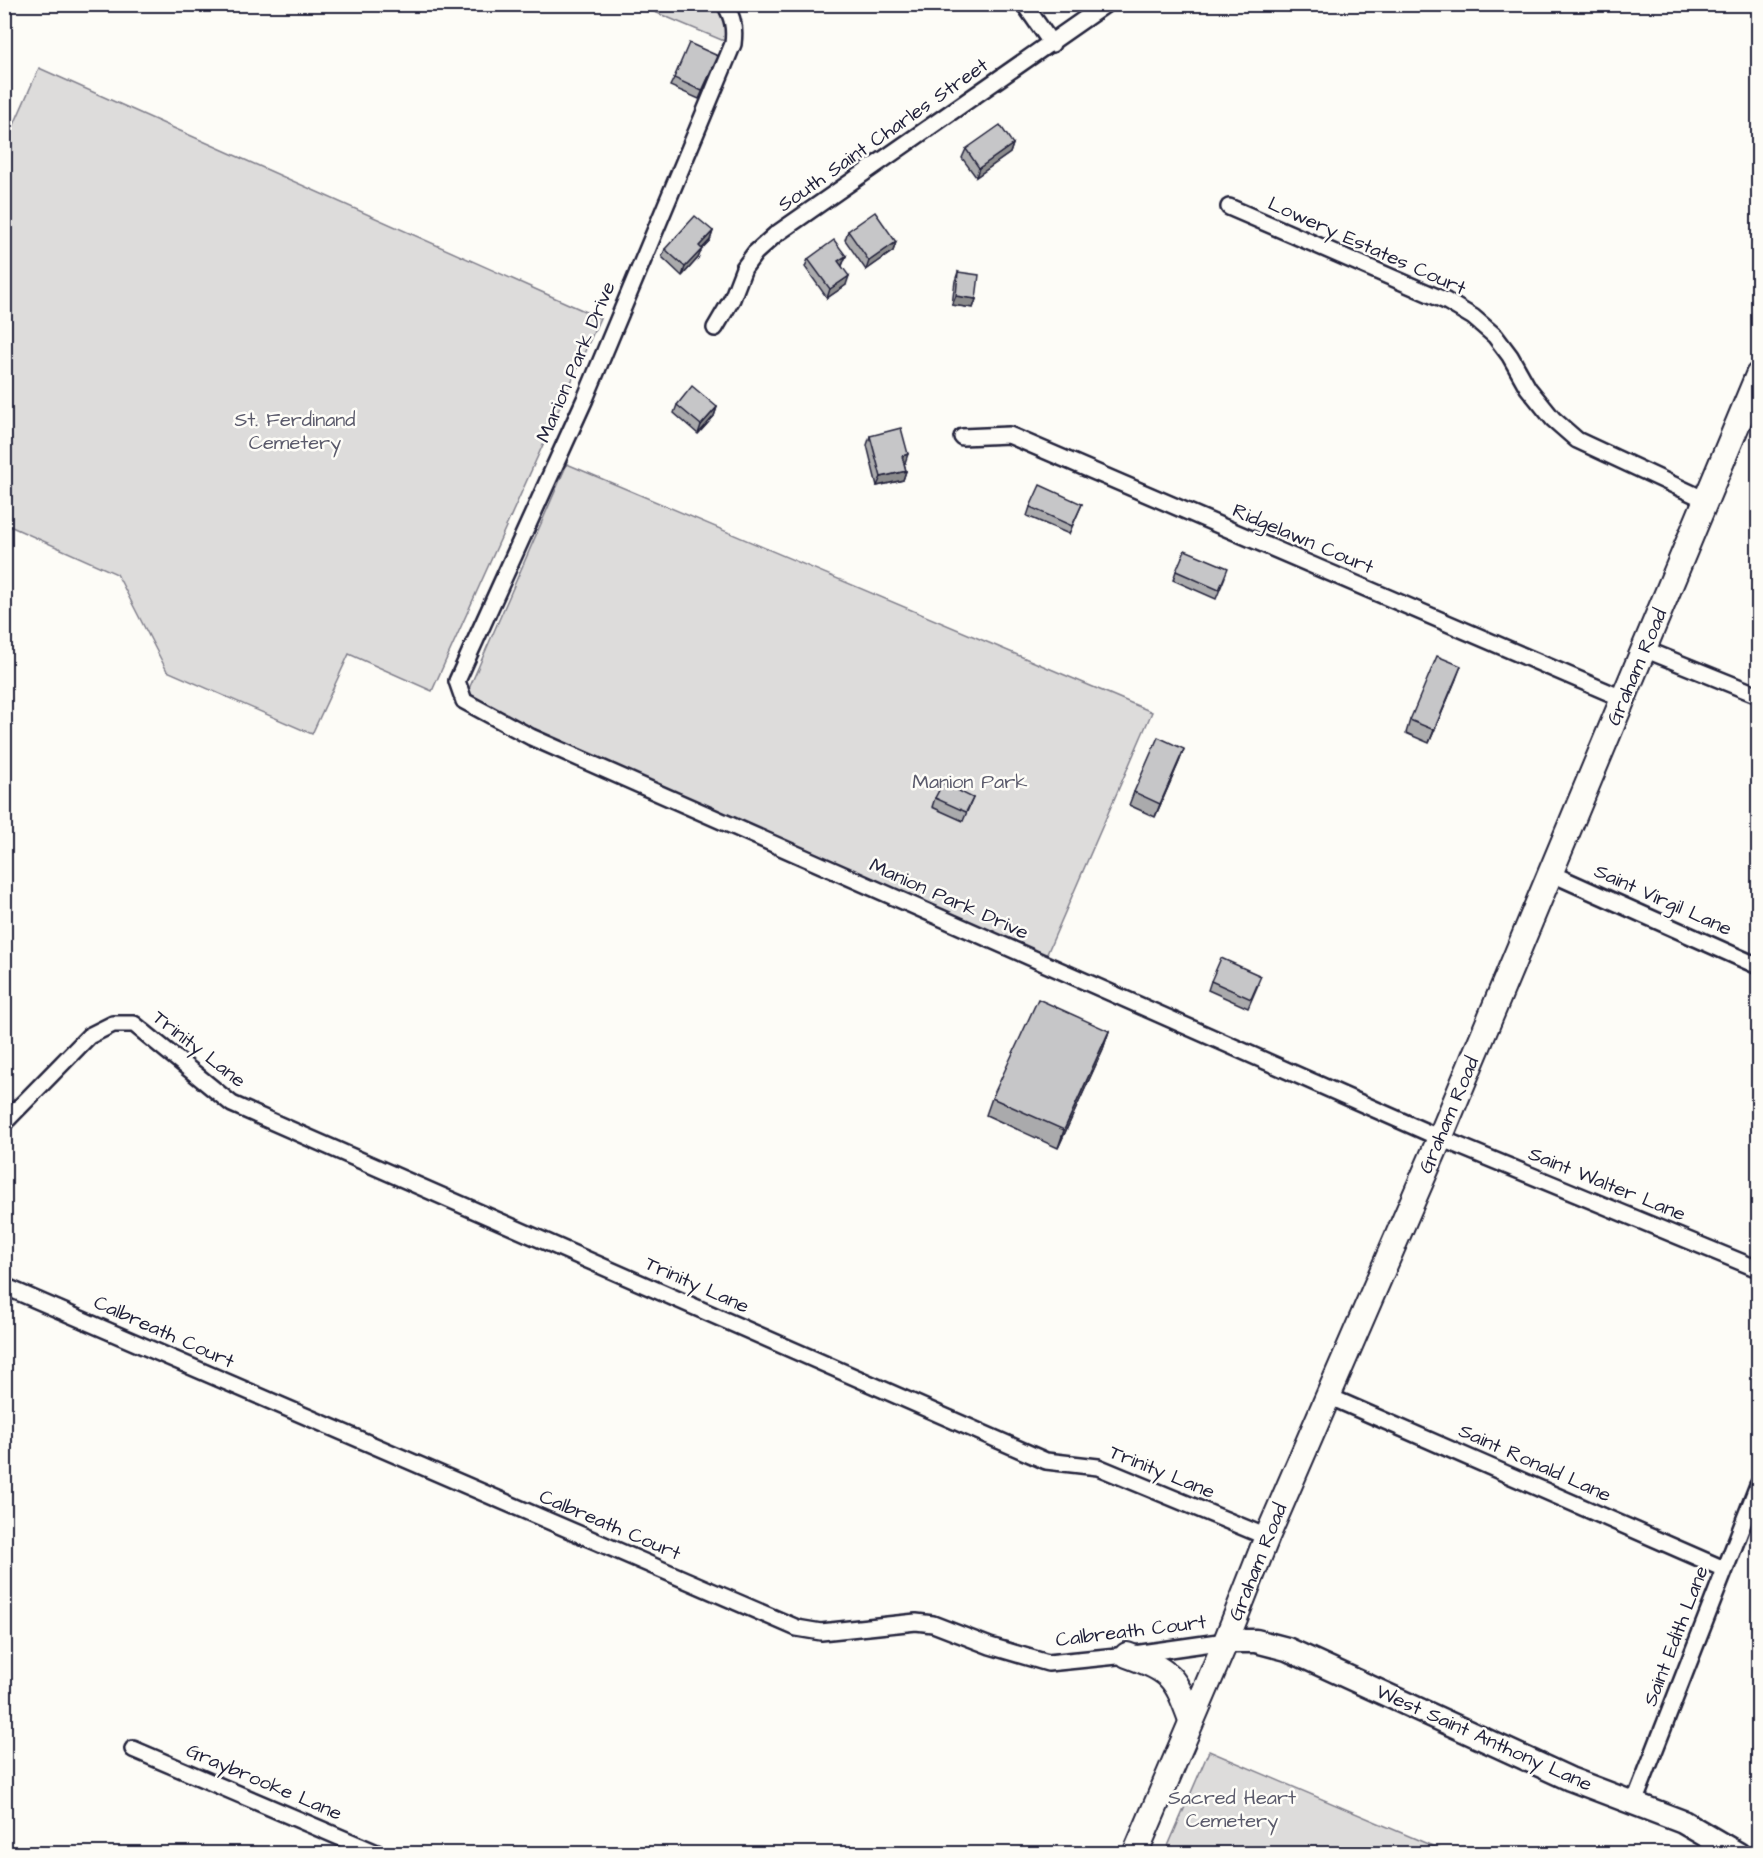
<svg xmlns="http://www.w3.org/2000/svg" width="1763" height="1858" viewBox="0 0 1763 1858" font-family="'Architects Daughter',sans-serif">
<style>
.green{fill:#dddcdb;stroke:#807f8b;stroke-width:1.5}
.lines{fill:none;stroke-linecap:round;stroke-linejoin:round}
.street-casing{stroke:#22223b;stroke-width:20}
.secondary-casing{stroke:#22223b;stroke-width:27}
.primary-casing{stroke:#22223b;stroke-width:28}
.street{stroke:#fdfcf7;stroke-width:15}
.secondary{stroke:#fdfcf7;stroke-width:22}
.primary{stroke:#fdfcf7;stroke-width:24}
.wall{fill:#aaaaac;stroke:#22223b;stroke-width:1.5}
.shaded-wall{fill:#8b8b8c;stroke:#22223b;stroke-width:1.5}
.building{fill:#c6c6c8;stroke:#22223b;stroke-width:1.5}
.labels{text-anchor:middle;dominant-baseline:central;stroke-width:5;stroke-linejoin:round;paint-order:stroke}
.street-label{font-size:20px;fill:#22223b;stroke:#fdfcf7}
.park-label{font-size:20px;fill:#5a5a6b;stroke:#fdfcf7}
</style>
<rect width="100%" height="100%" fill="#fdfcf7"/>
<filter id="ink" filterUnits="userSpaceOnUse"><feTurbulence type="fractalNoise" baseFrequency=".0167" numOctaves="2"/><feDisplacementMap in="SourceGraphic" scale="12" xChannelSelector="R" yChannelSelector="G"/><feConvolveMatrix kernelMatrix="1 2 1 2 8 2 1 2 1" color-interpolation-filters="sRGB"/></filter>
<g filter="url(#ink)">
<g class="green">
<path d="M 638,5 L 725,5 L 732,18 L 724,41 Z"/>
<path d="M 39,68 L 600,318 L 432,691 L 349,654 L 312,734 L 167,671 L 117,574 L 5,524 L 5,145 Z"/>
<path d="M 567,464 L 1152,712 L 1043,963 L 461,707 Z"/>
<path d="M 1209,1751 L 1449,1853 L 1165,1853 Z"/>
</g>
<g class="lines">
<defs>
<g id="street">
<path d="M 725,4 C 733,18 735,28 733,44 L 585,399 L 457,681 L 464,701 L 531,737 L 1440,1138 L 1758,1269"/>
<path d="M 1024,4 L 1052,44"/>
<path d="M 1229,207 L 1446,301 L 1473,317 L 1495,336 L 1510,356 L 1528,388 L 1553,419 L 1577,440 L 1706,500"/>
<path d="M 715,328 L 732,299 L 744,268 L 755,253 L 775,235 L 1106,4"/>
<path d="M 962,437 L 1009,435 L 1624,699"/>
<path d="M 1644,649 L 1758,695"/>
<path d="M 1550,873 L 1758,966"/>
<path d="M 4,1123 L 89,1036 L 113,1024 L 134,1024 L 232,1104 L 1046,1461 L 1098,1467 L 1267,1537"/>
<path d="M 4,1286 L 797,1628 L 821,1632 L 916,1622 L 933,1624 L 990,1646 L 1048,1663 L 1127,1655 L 1226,1641"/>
<path d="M 1328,1396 L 1724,1569"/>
<path d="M 133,1749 L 379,1854"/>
<path d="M 1634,1803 L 1758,1485"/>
</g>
<path id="secondary" d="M 1226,1641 L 1256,1641 L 1287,1649 L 1570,1779 L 1683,1822 L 1738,1854"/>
<g id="primary">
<path d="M 1127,1655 C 1171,1671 1175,1676 1191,1720"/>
<path d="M 1135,1854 L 1226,1641 L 1267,1537 L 1440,1138 L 1758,375"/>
</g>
</defs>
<use href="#street" class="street-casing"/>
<use href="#secondary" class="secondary-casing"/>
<use href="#primary" class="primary-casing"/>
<use href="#street" class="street"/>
<use href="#secondary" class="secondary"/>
<use href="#primary" class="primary"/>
</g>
<g class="wall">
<path d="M 718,56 L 699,99 L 670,86 L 674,78 Z"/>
<path d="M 1013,144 L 1010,153 L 976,177 L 962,158 L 966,149 Z"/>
<path d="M 713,231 L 710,240 L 701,249 L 698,258 L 682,276 L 662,257 L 665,249 Z"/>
<path d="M 848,231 L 896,242 L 893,251 L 866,270 L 845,240 Z"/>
<path d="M 846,256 L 842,266 L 846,285 L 827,298 L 805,267 L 808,259 Z"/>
<path d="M 958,272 L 976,299 L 973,308 L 952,305 L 955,281 Z"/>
<path d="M 677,405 L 717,407 L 714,416 L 698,434 L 674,413 Z"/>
<path d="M 870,436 L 905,463 L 904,463 L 906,471 L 903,480 L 877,486 L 867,445 Z"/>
<path d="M 1082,504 L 1069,534 L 1027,516 L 1030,507 Z"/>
<path d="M 1176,571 L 1225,577 L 1216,599 L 1173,580 Z"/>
<path d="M 1456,679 L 1429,743 L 1406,733 L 1410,720 Z"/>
<path d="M 1184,749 L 1179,762 L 1155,817 L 1129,805 L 1134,792 Z"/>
<path d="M 935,798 L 973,798 L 963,821 L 932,807 Z"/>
<path d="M 1211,981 L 1258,985 L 1248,1008 L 1208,990 Z"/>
<path d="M 1109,1031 L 1103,1049 L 1058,1148 L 986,1115 L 992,1098 Z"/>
</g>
<g class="shaded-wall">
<path d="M 1013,144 L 1010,153 L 976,177 L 979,168 Z"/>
<path d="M 713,231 L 710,240 L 696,255 L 699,246 Z"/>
<path d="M 896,242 L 893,251 L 866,270 L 869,261 Z"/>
<path d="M 702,249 L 698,258 L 682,276 L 685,267 Z"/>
<path d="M 846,256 L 842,265 L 835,270 L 838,261 Z"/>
<path d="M 849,276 L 846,285 L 827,298 L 830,289 Z"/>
<path d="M 956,296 L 976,299 L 973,308 L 952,305 Z"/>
<path d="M 717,407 L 714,416 L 698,434 L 701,425 Z"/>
<path d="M 908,454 L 905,463 L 899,465 L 902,456 Z"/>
<path d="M 906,471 L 903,480 L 877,486 L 881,477 Z"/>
<path d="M 1461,666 L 1456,679 L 1429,743 L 1434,730 Z"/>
<path d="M 1184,749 L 1179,762 L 1155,817 L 1160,804 Z"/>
<path d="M 1109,1031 L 1103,1049 L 1058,1148 L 1064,1130 Z"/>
</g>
<g class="building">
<path d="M 689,43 L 718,56 L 702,91 L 674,78 Z"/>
<path d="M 1000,125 L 1013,144 L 979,168 L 966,149 Z"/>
<path d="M 875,212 L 896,242 L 869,261 L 848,231 Z"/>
<path d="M 695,216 L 713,231 L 699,246 L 702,249 L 685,267 L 665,249 Z"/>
<path d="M 834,240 L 846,256 L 838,261 L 849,276 L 830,289 L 808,259 Z"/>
<path d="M 958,272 L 979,275 L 976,299 L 956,296 Z"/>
<path d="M 692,386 L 717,407 L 701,425 L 677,405 Z"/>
<path d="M 901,428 L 908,454 L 902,456 L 906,471 L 881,477 L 870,436 Z"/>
<path d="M 1040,485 L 1082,504 L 1072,526 L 1030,507 Z"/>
<path d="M 1185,550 L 1228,568 L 1219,590 L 1176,571 Z"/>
<path d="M 1437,656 L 1461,666 L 1434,730 L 1410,720 Z"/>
<path d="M 1158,737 L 1184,749 L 1160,804 L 1134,792 Z"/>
<path d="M 943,783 L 973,798 L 966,812 L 935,798 Z"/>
<path d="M 1221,958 L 1261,976 L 1251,999 L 1211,981 Z"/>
<path d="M 1038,999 L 1109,1031 L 1064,1130 L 992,1098 Z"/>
</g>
</g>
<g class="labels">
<g class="street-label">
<text transform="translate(883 135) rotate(-35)">South Saint Charles Street</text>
<text transform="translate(1367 246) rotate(24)">Lowery Estates Court</text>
<text transform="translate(576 362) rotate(-67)">Marion Park Drive</text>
<text transform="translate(1303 539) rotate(23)">Ridgelawn Court</text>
<text transform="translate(1637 667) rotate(-67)">Graham Road</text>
<text transform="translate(949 899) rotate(24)">Manion Park Drive</text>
<text transform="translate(1663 900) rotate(24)">Saint Virgil Lane</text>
<text transform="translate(199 1049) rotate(38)">Trinity Lane</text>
<text transform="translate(1449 1115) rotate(-67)">Graham Road</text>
<text transform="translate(1607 1184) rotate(22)">Saint Walter Lane</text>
<text transform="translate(697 1285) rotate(24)">Trinity Lane</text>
<text transform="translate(164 1332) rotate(24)">Calbreath Court</text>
<text transform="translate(1535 1463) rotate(24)">Saint Ronald Lane</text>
<text transform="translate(1162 1472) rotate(22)">Trinity Lane</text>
<text transform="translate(610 1525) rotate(23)">Calbreath Court</text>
<text transform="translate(1258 1562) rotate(-68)">Graham Road</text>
<text transform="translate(1131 1631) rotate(-7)">Calbreath Court</text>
<text transform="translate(1676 1636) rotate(-69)">Saint Edith Lane</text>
<text transform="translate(1484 1738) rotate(24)">West Saint Anthony Lane</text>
<text transform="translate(264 1782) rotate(23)">Graybrooke Lane</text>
</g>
<g class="park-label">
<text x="295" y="420">St. Ferdinand<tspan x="295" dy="23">Cemetery</tspan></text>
<text x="970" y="782">Manion Park</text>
<text x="1232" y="1798">Sacred Heart<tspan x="1232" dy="23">Cemetery</tspan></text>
</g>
</g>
<rect width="1763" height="1858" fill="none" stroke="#fdfcf7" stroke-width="24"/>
<rect x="12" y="12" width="1739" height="1834" fill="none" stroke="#22223b" stroke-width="2" filter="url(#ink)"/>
</svg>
